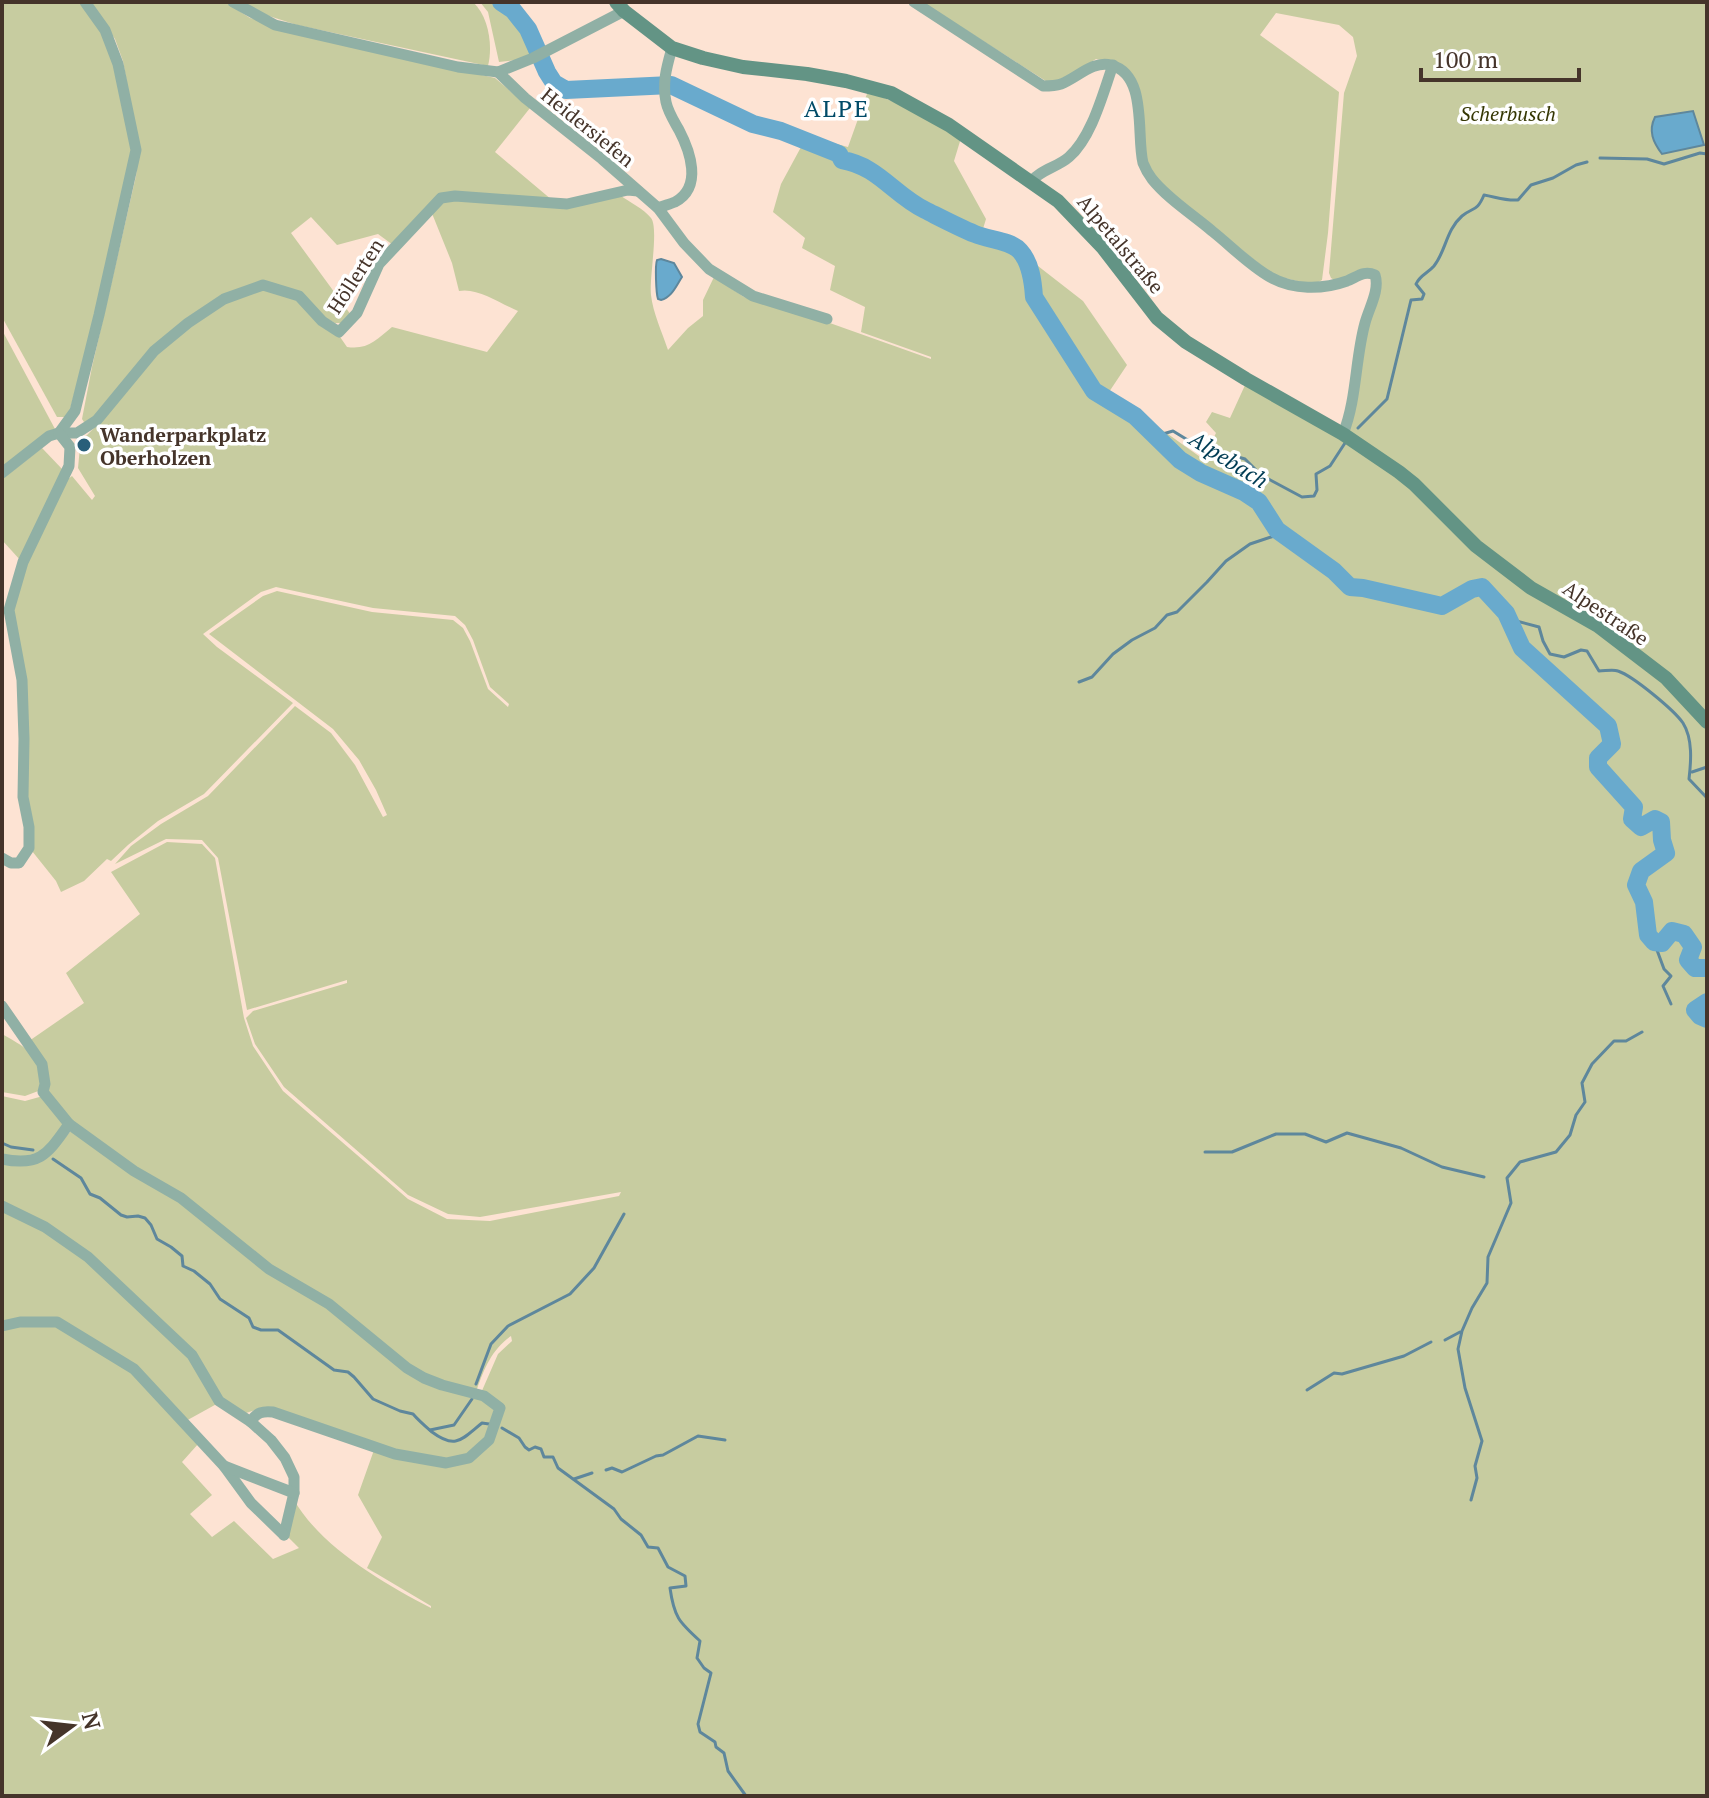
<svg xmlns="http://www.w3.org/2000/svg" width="1709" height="1798" viewBox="0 0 1709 1798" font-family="'PT Serif',serif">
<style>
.green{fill:#c7cca0}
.water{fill:#69aacd;stroke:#5e879c;stroke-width:2}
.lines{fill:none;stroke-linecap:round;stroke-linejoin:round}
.stream{stroke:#5e879c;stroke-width:3}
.river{stroke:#69aacd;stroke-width:18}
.street{stroke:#90b0a5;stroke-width:11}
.secondary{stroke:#639485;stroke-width:14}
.poi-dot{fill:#285f7a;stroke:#fff;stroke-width:3}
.labels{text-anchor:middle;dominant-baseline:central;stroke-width:7;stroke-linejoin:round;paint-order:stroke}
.park-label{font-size:20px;font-style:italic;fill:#353704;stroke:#fff}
.street-label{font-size:20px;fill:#45342a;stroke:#fff}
.poi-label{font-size:20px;font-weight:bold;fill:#45342a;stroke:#fff;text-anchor:start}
.water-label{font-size:22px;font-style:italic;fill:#003c54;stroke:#fff}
.quarter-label{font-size:24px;letter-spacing:2px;fill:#004b68;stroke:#fff}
</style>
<rect width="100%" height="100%" fill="#fde3d3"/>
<g class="green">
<path d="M 2,2 L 81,2 L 103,32 L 114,66 L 133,152 L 96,313 L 68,417 L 57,417 L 2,317 Z"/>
<path d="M 90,2 L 225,2 L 250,18 L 367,49 L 495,78 L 530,108 L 495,152 L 552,200 L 450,193 L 393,245 L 378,234 L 337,245 L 311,217 L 291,233 L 351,315 L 341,323 L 335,323 L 263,283 L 199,311 L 93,421 L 84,422 L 82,419 L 92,367 L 136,176 L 139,150 L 123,61 L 115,39 Z"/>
<path d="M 242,2 L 473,2 C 489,17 493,46 488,66 L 297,25 L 266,15 Z"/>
<path d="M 480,2 L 501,2 L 540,42 L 543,48 L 524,59 L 499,62 L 488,12 Z"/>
<path d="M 922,2 L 1707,2 L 1707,714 L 1478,544 L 1349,430 L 1366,328 L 1378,287 L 1362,270 L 1336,281 L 1331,278 L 1329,273 L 1344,93 L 1357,56 L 1353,37 L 1339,25 L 1276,13 L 1260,35 L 1339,92 L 1328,233 L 1322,280 L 1313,285 L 1273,275 L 1153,178 L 1146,163 L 1141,102 L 1114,62 L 1096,59 L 1070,75 L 1049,83 Z"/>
<path d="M 868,91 L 912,110 L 961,138 L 954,161 L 986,219 L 982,232 L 991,233 L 1020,252 L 1083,301 L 1127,365 L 1109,392 L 1203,459 L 1216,433 L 1206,422 L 1212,412 L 1230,418 L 1246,383 L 1344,439 L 1381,462 L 1412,487 L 1473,549 L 1530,592 L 1596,630 L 1664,681 L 1707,726 L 1707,1796 L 2,1796 L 2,1162 C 40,1167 47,1159 70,1132 L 74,1132 L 81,1135 L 132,1173 L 179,1199 L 269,1270 L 328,1305 L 407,1370 L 442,1386 L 482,1397 L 497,1409 C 491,1426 486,1445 469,1455 C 434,1475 313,1422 274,1408 L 261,1408 L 243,1414 L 222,1401 L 184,1422 L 182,1425 L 199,1443 L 182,1462 L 212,1495 L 190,1514 L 212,1537 L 234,1521 L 273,1559 L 299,1548 L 287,1536 L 294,1500 C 321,1547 383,1583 431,1608 L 431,1606 L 367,1568 L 382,1537 L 358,1495 L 374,1450 C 390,1456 406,1458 424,1461 C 472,1468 488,1454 502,1408 L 481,1393 L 498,1354 L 512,1341 L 511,1336 C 492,1349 484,1369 477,1389 L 472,1390 L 443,1383 L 425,1376 L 408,1366 L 330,1303 L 270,1268 L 181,1196 L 134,1169 L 95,1139 L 70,1123 L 45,1093 C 50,1072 40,1057 29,1041 L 84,1003 L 66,973 L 140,914 L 111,872 L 167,842 L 202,844 L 215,858 L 244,1018 L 253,1046 L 283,1091 L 408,1199 L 447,1219 L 490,1221 L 619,1196 L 621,1192 L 480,1217 L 448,1214 L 408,1195 L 284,1087 L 255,1044 L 246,1018 L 253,1011 L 347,983 L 347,980 L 247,1010 L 218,858 L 202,840 L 166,839 L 115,864 L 131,846 L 161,824 L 208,796 L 295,706 L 331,733 L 355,765 L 383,817 L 387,815 L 376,790 L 359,760 L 333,729 L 209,634 L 263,596 L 277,591 L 372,612 L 453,620 L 463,628 L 470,641 L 488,689 L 508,707 L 509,704 L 490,687 L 473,640 L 465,625 L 455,616 L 373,608 L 276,587 L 261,592 L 203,634 L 217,647 L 293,703 L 204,794 L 158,821 L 128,845 L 111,861 L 107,859 L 84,881 L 61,892 L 56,881 L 32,851 L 33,827 L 27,798 L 25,680 L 13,616 L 16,592 L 25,565 L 61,488 L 68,479 L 72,476 L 92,500 L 95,496 L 78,468 L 80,447 L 85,437 L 100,422 L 155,352 L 189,324 L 224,301 L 264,287 L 298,297 L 321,322 L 338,334 L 347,347 C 368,350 376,340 392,327 L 487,352 L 518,311 C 501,304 477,287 459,291 L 452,263 L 431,211 L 442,200 L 454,198 L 567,206 L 620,195 C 629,202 644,209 651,218 C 659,228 649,278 651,295 C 653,313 662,332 668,350 L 688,328 L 703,316 L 703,300 L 714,277 L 744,297 L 827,322 L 931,359 L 931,357 L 861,332 L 865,307 L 830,290 L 835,266 L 802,248 L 805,238 L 773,212 L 781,184 L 807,136 L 848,147 Z"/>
<path d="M 2,330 L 55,429 L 2,471 Z"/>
<path d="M 42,448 L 63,470 L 21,561 L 2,540 L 2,479 Z"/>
<path d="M 2,1034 C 32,1051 38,1054 41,1090 L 25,1096 L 2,1092 Z"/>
<path d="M 2,1096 L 25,1101 L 43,1096 L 66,1125 C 41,1158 43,1158 2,1156 Z"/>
</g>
<g class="water">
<path d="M 1693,111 L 1704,145 L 1662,154 C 1653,142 1648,131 1655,117 Z"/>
<path d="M 661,259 L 674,263 L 682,277 C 676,286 672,297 661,300 L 658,299 C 656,293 655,265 657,260 Z"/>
</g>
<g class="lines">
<g class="stream">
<path d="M 1600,158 L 1647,159 L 1664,164 L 1700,153 L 1707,154"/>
<path d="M 1358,428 L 1387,399 L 1411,300 L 1422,299 L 1424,294 L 1416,284 C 1420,275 1428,273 1434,266 C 1446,251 1446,230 1462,216 C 1473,207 1477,212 1484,195 C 1496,197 1505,201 1518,200 L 1531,185 L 1553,178 L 1576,165 L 1587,162"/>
<path d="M 1156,436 L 1173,431 L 1204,450 L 1216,452 L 1230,461 L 1238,457 L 1245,459 L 1261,475 L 1302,497 L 1314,496 L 1317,490 L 1316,474 L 1330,466 L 1345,443"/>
<path d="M 1509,619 L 1539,627 L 1543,641 L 1550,654 L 1564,657 L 1581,650 L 1587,651 L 1599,671 C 1605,671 1613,669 1618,671 C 1633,676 1674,710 1683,723 C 1693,739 1691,762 1689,779 L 1707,798"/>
<path d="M 1079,682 L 1092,677 L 1113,654 L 1132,640 L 1155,628 L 1167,615 L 1177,612 L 1207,582 L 1226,561 L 1250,544 L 1274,536 L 1277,530"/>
<path d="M 1692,772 L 1707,767"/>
<path d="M 1654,942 L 1664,969 L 1671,976 L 1663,986 L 1671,1004"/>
<path d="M 2,1143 L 11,1147 L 33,1150"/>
<path d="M 1205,1152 L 1232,1152 L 1276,1134 L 1305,1134 L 1326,1142 L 1347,1133 L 1401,1148 L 1442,1167 L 1484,1177"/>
<path d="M 53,1159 L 81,1178 L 90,1194 L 100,1198 L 121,1215 L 127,1217 L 138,1216 L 145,1218 L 151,1225 L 157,1239 L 171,1247 L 182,1256 L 183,1266 L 194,1271 L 210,1284 L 220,1299 L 249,1318 L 253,1327 L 261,1330 L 278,1330 L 334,1370 L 348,1372 L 354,1377 L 373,1399 L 400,1411 L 413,1414 C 419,1421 425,1426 432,1432 C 456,1450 462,1439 482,1423 L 489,1424"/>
<path d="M 1445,1340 L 1460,1332"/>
<path d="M 476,1384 L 491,1344 L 508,1326 L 570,1294 L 594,1268 L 624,1214"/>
<path d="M 1307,1390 L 1334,1373 L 1342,1374 L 1404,1356 L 1431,1342"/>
<path d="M 502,1428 L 519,1438 L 525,1447 L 529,1450 L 535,1447 L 541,1449 L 544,1457 L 553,1457 L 558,1468 L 614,1509 L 621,1519 L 641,1535 L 648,1547 L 658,1548 L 668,1567 L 685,1576 L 686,1586 L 670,1588 C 674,1617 679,1622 700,1641 L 697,1658 L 704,1668 L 711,1673 L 698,1724 L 700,1732 L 715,1742 L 716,1747 L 724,1753 L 728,1771 L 746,1796"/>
<path d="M 430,1430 L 454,1425 L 472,1399"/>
<path d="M 606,1470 L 612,1468 L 622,1472 L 656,1456 L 663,1455 L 698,1436 L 725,1440"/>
<path d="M 574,1479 L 592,1473"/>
<path d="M 1471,1500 L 1477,1478 L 1475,1466 L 1482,1441 L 1465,1388 L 1458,1349 L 1462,1331 L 1472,1308 L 1487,1283 L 1488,1257 L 1511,1203 L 1507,1178 L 1520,1162 L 1556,1152 L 1570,1135 L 1576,1115 L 1585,1102 L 1582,1083 L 1592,1064 L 1614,1041 L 1626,1041 L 1642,1032"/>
</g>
<g class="river">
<path d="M 501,2 L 513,10 L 528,29 L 547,72 L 554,83 L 566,90 L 671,85 L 753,124 L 781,131 L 839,154 L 842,160 C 878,166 894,195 925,210 C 941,218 958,227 975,234 C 989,240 1010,240 1020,251 C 1031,263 1033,282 1034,297 L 1094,391 L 1135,416 L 1180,460 L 1201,473 L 1244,492 L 1259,502 L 1277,530 L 1334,571 L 1350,587 L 1363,588 L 1442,606 L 1472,589 L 1482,587 L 1506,613 L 1522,648 L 1608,726 L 1612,744 L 1598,758 L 1598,767 L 1634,807 L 1632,819 L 1641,827 L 1655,819 L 1661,822 L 1662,840 L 1666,853 L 1641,871 L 1636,885 L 1644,902 L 1648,935 L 1654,942 L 1662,943 L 1672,931 L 1684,934 L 1693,947 L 1688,960 L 1695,968 L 1707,968"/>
<path d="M 1707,1002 L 1695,1010 L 1700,1016 L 1707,1019"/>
</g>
<g class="street">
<path d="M 233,2 L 275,25 L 458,67 L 498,72 L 533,58 L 624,11"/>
<path d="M 914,2 L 1043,86 C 1049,86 1055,86 1061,84 C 1077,78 1093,60 1111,65 C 1148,75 1136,135 1143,163 C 1145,168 1149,175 1152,179 C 1168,199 1192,214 1212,231 C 1231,246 1249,265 1270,277 C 1293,290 1322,290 1347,281 C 1357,277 1364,270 1375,275 C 1380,290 1369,308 1365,323 C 1355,359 1357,399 1343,434"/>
<path d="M 498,72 L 525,98 L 602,159 L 658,208 L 684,243 L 709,269 L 753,296 L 827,319"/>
<path d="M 1032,181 C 1040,170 1058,167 1069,157 C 1092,137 1103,93 1113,65"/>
<path d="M 658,208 C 663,206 670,204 675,202 C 703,187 690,151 679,130 C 674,121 668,112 666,102 C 662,82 667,66 672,48"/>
<path d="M 59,433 L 75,411 L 99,315 L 136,150 L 118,64 L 105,30 L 85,2"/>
<path d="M 2,473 L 49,436 L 59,433 L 77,433 L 97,420 L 154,351 L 188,323 L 224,299 L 263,285 L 299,296 L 322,321 L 339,332 L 357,313 L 379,264 L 441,198 L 455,196 L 567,204 L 628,190 L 638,191"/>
<path d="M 2,858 L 11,863 L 19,863 L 29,848 L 29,827 L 23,797 L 24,739 L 22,680 L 9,610 L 23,562 L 69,466 L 70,447 L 59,433"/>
<path d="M 2,1006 L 42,1064 L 45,1084 L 43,1092 L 69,1124 L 134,1171 L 181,1198 L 269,1269 L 329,1304 L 407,1368 L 424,1378 L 442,1385 L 484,1396 L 500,1408 L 489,1440 L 469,1458 L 446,1463 L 395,1454 L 273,1412 C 263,1411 256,1412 251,1422"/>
<path d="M 2,1159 C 41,1167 48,1153 69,1124"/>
<path d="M 2,1206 L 45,1227 L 88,1257 L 192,1355 L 219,1401 L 251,1422 L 271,1440 L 285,1458 L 294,1477 L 294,1493 L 284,1535"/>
<path d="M 2,1326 L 20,1322 L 57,1322 L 134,1369 L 224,1466 L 251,1503 L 284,1535"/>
<path d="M 224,1466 L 294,1493"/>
</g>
<path class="secondary" d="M 616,2 L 624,11 L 672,48 L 703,58 L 743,67 L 807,74 L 846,81 L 891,93 L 949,125 L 1058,201 L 1103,248 L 1157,318 L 1186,342 L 1246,379 L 1343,434 L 1399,472 L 1414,484 L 1476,546 L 1531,588 L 1598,626 L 1666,678 L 1707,722"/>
</g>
<circle class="poi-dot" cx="84" cy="445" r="8"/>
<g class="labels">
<g class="park-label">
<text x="1508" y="113">Scherbusch</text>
</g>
<g class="street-label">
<text transform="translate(588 127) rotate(39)">Heidersiefen</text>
<text transform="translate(1121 244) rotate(50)">Alpetalstraße</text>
<text transform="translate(355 276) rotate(-57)">Höllerten</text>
<text transform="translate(1606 613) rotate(34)">Alpestraße</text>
</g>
<g class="poi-label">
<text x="100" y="434">Wanderparkplatz<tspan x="100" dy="23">Oberholzen</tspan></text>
</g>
<g class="water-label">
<text transform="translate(1229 459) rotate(32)">Alpebach</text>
</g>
<g class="quarter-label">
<text x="837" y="108">ALPE</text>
</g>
</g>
<rect width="1709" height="1798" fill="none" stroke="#45342a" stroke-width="8"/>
<g transform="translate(72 1726) rotate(75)" stroke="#ffffff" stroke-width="6" paint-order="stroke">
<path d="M0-6L14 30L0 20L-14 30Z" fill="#45342a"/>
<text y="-12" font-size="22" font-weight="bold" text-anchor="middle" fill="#45342a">N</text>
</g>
<path d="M1421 68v12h158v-12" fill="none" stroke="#45342a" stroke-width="4"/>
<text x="1433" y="68" font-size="24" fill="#45342a" stroke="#ffffff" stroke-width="6" paint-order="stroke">100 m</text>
</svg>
